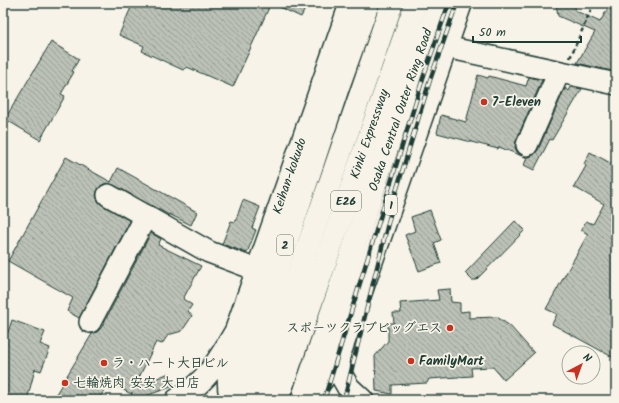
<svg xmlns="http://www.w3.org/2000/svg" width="619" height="403" viewBox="0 0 619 403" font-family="Kalam,'Klee One',sans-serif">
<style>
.building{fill:url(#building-back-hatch);stroke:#1f3d34}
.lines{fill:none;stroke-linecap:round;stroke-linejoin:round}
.minor-casing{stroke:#1f3d34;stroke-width:24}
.major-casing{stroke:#1f3d34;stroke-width:25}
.highway-casing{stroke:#1f3d34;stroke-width:25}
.path{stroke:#1f3d34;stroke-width:2.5;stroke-dasharray:4 3;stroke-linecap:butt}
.minor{stroke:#f7f3e8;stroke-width:21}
.major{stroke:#f7f3e8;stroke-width:22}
.highway{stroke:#f7f3e8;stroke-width:22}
.rail-casing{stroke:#1f3d34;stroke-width:4.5}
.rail{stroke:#f7f3e8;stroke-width:3;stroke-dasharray:9;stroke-linecap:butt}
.poi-dot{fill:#c8321e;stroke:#f7f3e8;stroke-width:1.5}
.labels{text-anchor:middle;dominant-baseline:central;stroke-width:3.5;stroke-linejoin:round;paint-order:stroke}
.shield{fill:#f7f3e8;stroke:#60746a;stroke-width:1}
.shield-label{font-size:12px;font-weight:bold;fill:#1f3d34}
.poi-label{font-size:13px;font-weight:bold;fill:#1f3d34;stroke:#f7f3e8;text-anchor:start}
.street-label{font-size:13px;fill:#1f3d34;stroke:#f7f3e8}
</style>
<defs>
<pattern id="building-back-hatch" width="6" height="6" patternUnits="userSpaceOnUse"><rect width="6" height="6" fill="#bbc1b6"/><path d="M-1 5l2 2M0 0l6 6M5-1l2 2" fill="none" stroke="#979e95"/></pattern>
</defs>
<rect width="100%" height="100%" fill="#f7f3e8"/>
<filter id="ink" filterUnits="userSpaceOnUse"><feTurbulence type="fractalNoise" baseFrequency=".025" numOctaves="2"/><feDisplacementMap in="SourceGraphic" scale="8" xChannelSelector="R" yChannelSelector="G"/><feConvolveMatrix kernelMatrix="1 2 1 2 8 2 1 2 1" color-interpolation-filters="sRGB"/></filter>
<g filter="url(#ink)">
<g class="building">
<path d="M 133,3 L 308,3 L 301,17 L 271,3 L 233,87 L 187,67 L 183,70 L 142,51 L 144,46 L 119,35 Z"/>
<path d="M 556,3 L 574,3 L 576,11 L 600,22 L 608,8 L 616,13 L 616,72 L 577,63 L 595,32 L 558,16 Z"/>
<path d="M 51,42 L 79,59 L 72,71 L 74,72 L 61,94 L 65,96 L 40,140 L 5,119 Z"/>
<path d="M 478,75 L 488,78 L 489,76 L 526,86 L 529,77 L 542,80 L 516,141 L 515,147 L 517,152 L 522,156 L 499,147 L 498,149 L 437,133 L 441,115 L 466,122 Z"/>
<path d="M 571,87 L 582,89 L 552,140 L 550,139 L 534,170 L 524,165 L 527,158 L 523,156 L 529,157 L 534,155 L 538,150 L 565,88 L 569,91 Z"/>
<path d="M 590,152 L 616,166 L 616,359 L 552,324 L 557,314 L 546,309 L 588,234 L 581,230 L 586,221 L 593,224 L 604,204 L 574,187 L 586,166 L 584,164 Z"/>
<path d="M 66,157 L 111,182 L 118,168 L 197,212 L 191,225 L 169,214 L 169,215 L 114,185 L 107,183 L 102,185 L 98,189 L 96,195 L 98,201 L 102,205 L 130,221 L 79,318 L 67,311 L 73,298 L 8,261 Z"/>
<path d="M 243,200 L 260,207 L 252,228 L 256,230 L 247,253 L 222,244 L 231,221 L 235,222 Z"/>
<path d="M 430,210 L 441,240 L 434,243 L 441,263 L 419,271 L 405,235 L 415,231 L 411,217 Z"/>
<path d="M 515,221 L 525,230 L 476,280 L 472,280 L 465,273 Z"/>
<path d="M 151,233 L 161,239 L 158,245 L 201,266 L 183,299 L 192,305 L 188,311 L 192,316 L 182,331 L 168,335 L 162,344 L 156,342 L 134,388 L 169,373 L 174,386 L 134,400 L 131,400 L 132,392 L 131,394 L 116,386 L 111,391 L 106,388 L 100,397 L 53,399 L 92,334 L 97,332 L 101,328 Z"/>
<path d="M 450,289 L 451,302 L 460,303 L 460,312 L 469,311 L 469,318 L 497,317 L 510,326 L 534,353 L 504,380 L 493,367 L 471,368 L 472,376 L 429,379 L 427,383 L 392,385 L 392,394 L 376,391 L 375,356 L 388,341 L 388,323 L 394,323 L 393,313 L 401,313 L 400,303 L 439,300 L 437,290 Z"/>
<path d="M 12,320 L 45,332 L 40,344 L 50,348 L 41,371 L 35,369 L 27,400 L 3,400 L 3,330 L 8,332 Z"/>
</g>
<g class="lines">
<defs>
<g id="minor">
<path d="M 446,47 L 616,84"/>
<path d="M 527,145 L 559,72"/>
<path d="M 108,195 L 209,252 L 257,270"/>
<path d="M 90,322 L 146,216"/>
</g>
<g id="major">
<path d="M 234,400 L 337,90 L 368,3"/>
<path d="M 302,400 L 398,116 L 439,3"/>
</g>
<g id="highway">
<path d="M 338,358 L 340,373 L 348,387 L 362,400"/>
<path d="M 177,400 C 208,380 218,362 236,331 L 351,3"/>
<path d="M 231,400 C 227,381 228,363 233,344"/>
<path d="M 255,400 L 392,3"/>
<path d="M 277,400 L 416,3"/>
<path d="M 307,400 L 338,358 L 461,3"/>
</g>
</defs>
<use href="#minor" class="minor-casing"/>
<use href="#major" class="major-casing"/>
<use href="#highway" class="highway-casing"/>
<path class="path" d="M 570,58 L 594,3"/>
<use href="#minor" class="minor"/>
<use href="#major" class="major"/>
<use href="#highway" class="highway"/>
<defs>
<g id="rail">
<path d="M 324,400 L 423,78 L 449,3"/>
<path d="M 344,400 L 395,195 L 430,80 L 457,3"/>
</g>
</defs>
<use href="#rail" class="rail-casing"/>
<use href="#rail" class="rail"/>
</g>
</g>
<g class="poi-dot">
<circle cx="484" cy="102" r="4"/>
<circle cx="450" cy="328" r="4"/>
<circle cx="411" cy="361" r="4"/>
<circle cx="104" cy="363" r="4"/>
<circle cx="65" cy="383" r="4"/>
</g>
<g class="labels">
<g class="shield">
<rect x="331" y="191" width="30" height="20" rx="3"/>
<rect x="385" y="195" width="12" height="20" rx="3"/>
<rect x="277" y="235" width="16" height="20" rx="3"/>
</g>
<g class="shield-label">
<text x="346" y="201">E26</text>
<text x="391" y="205">1</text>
<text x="285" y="245">2</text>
</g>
<g class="poi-label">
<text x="492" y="102">7-Eleven</text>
<text x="442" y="328" text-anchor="end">スポーツクラブビッグエス</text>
<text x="419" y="361">FamilyMart</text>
<text x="112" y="363">ラ・ハート大日ビル</text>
<text x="73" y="383">七輪焼肉 安安 大日店</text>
</g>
<g class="street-label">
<text transform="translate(401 110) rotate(-71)">Osaka Central Outer Ring Road</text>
<text transform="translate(370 134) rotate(-71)">Kinki Expressway</text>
<text transform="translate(290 176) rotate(-71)">Keihan-kokudo</text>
</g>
</g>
<rect width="619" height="403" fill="none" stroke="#f7f3e8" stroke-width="16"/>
<rect x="8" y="8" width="603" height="387" fill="none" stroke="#1f3d34" stroke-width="1.5" filter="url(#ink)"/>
<g transform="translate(581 365) rotate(41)"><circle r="19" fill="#f7f3e8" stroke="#a1aaa0"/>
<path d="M0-3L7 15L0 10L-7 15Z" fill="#c8321e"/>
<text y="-6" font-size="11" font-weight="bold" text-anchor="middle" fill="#1f3d34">N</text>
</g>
<path d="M473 36v6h108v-6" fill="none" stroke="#1f3d34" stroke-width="2"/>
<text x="479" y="36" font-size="12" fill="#1f3d34" stroke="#f7f3e8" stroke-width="3" paint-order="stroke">50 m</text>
</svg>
